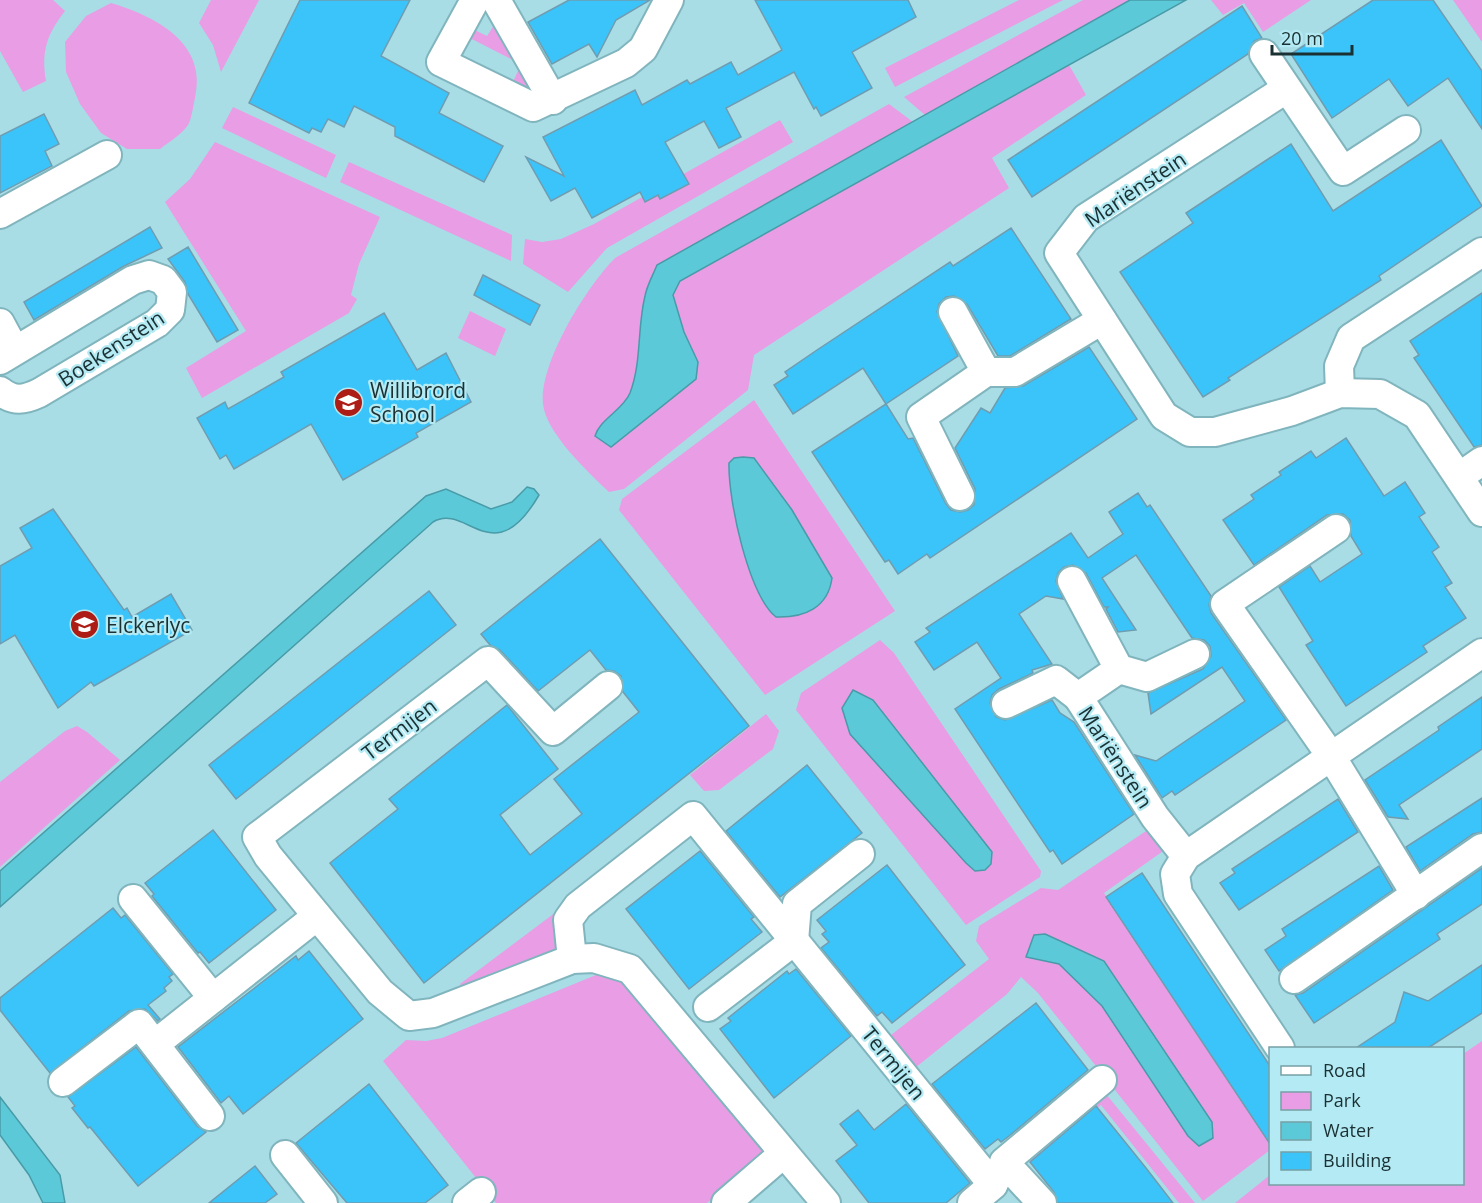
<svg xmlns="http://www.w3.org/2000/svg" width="1482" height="1203" viewBox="0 0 1482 1203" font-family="'Open Sans',sans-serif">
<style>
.green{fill:#e99de4;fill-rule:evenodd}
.water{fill:#5cc9d9;stroke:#489ba7;stroke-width:1.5}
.building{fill:#3bc4f9;stroke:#709cb0;stroke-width:1.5}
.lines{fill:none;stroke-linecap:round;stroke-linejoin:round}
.minor-casing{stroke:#81b5be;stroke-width:32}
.minor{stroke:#fff;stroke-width:28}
.labels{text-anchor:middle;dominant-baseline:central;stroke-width:4.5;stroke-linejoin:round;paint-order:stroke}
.street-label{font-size:21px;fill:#1a3033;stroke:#b4eaf3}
.poi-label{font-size:21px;fill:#1a3033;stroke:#b4eaf3;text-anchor:start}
</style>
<rect width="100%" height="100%" fill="#a8dde6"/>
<g class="green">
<path d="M 0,0 L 53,0 L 65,11 C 47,34 41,51 46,81 L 23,92 L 0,51 Z"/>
<path d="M 211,0 L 259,0 L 221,72 L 213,45 L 199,23 Z"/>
<path d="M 1019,0 L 1063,0 L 895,87 L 885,68 Z"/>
<path d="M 1083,0 L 1130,0 L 925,115 L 904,97 Z"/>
<path d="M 1211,0 L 1311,0 L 1263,32 L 1244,3 L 1223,15 Z"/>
<path d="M 1453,0 L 1482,0 L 1482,42 Z"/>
<path d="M 111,3 C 154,16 208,42 195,98 C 193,106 192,118 188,125 C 182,134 169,142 160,149 L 127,149 L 101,133 L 80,104 L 66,72 L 65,42 L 86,16 Z"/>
<path d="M 496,22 L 537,89 L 531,91 L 513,82 L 521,64 L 462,34 L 466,26 L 487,36 Z"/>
<path d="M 1068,63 L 1086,95 L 992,158 L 1009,188 L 754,355 L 748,390 L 624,489 L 609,492 C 588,472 546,433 543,404 C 539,363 587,286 615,258 L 889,104 L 913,122 L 657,265 C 653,275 647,285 645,296 C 637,328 642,361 630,393 C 623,410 599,419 596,436 L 698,362 L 684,332 L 673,295 L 680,281 Z"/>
<path d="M 233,107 L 336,155 L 326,178 L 222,128 Z"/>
<path d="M 780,120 L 793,142 L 607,248 L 568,292 L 523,264 L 525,239 L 542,242 L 561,239 L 594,224 Z"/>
<path d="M 215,142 L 380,217 L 359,264 L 351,295 L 357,299 L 349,313 L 202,398 L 186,368 L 246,331 L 165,202 L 190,179 Z"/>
<path d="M 349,162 L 512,235 L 511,261 L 340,182 Z"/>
<path d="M 470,311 L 506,329 L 495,356 L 458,338 Z"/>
<path d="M 754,400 L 895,611 L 765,695 L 619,510 L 622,499 Z"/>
<path d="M 880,640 L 894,653 L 1041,871 L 1040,877 L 966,925 L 796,710 L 801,693 Z"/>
<path d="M 766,714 L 779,731 L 773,749 L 719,790 L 704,791 L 690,775 Z"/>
<path d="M 77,726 L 87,732 L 120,760 L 0,867 L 0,782 L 65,731 Z"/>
<path d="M 1149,829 L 1166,849 L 1104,893 L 1270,1145 L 1270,1150 L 1203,1201 L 1038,993 L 1021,977 L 1007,994 L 915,1068 L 891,1035 L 989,959 L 976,941 L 979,926 L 1041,888 L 1058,890 ZM 1104,961 L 1212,1122 L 1188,1136 L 1115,1024 L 1102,1006 L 1059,964 Z"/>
<path d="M 556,912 C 561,927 562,945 548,956 C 538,965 481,985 465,992 L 460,984 Z"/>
<path d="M 618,966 L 765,1155 L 707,1203 L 496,1203 L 383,1061 L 406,1040 L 426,1041 L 442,1038 Z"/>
<path d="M 1482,1041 L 1482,1203 L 1235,1203 L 1270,1175 L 1270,1184 L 1462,1184 L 1463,1054 Z"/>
<path d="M 1106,1094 L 1195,1203 L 1179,1203 L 1101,1105 L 1030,1163 L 1030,1155 Z"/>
</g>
<g class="water">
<path d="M 1130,0 L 1186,0 L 680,281 L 673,295 L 684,332 L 698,362 L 696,379 L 611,447 L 595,436 C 600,419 623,410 630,393 C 642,361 637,328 645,296 C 647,285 653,275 657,265 Z"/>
<path d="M 743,457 L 754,458 L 792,510 L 832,578 C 828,608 804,618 776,617 C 748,594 728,499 729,463 L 734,458 Z"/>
<path d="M 527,487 L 534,489 L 539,495 C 493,574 467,502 433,522 L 0,907 L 0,871 L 426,496 L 446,489 L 491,509 L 512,502 Z"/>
<path d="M 853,690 L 873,700 L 992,852 L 991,864 L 985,870 L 975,871 L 966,863 L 850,734 L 842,708 Z"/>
<path d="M 1045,934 L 1104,961 L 1212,1122 L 1213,1138 L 1199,1146 L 1188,1136 L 1102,1006 L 1059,964 L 1026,957 L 1034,935 Z"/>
<path d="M 0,1097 L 60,1175 L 65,1203 L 43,1203 L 29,1175 L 0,1135 Z"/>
</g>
<g class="building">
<path d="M 300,0 L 410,0 L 381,56 L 449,93 L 439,113 L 503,146 L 484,182 L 395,136 L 395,127 L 354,106 L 344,127 L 328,119 L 321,132 L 312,128 L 309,133 L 249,103 Z"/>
<path d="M 569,0 L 650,0 L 616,20 L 597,57 L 589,44 L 552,64 L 528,22 Z"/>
<path d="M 755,0 L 908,0 L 916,17 L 852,52 L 872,88 L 821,116 L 816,107 L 814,109 L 794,72 L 726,108 L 741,137 L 719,148 L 704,121 L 665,142 L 689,184 L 660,199 L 658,195 L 645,202 L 640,192 L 592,218 L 575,188 L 551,201 L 526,157 L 564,176 L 543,137 L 635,90 L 642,105 L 687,80 L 690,84 L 731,62 L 738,75 L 782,50 Z"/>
<path d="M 1373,0 L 1433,0 L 1482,71 L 1482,129 L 1448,78 L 1408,106 L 1389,79 L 1332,118 L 1291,54 Z"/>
<path d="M 1242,6 L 1262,38 L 1254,41 L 1248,54 L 1032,197 L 1008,160 Z"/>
<path d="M 44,114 L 59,144 L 45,151 L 52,166 L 0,193 L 0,136 Z"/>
<path d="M 1441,140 L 1482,206 L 1379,276 L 1381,280 L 1228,378 L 1230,380 L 1203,397 L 1120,272 L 1193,223 L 1186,213 L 1291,144 L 1333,211 Z"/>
<path d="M 150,227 L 162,248 L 124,266 L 34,320 L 24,302 Z"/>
<path d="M 1011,228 L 1071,319 L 1010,356 L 998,356 L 967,304 L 954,296 L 946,297 L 939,304 L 937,312 L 958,356 L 886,404 L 908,439 L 913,438 L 946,504 L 951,510 L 960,512 L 968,510 L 974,505 L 975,489 L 955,448 L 981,408 L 990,413 L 1005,388 L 1023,386 L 1089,347 L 1137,419 L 930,558 L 927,554 L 898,574 L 889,560 L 885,562 L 812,452 L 886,404 L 863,368 L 793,414 L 774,385 L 788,376 L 785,372 L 817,350 L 950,262 L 953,266 Z"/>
<path d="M 188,247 L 238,330 L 217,342 L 188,294 L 185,282 L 168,259 Z"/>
<path d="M 483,275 L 540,305 L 530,325 L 474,295 Z"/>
<path d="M 1482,293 L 1482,445 L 1474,447 L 1414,358 L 1419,355 L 1410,341 Z"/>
<path d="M 384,313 L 417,370 L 446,353 L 471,402 L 416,433 L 418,437 L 343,480 L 311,424 L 234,469 L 226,455 L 220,459 L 197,418 L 225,402 L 228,409 L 284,377 L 281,372 Z"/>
<path d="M 1346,438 L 1384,496 L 1405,482 L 1425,513 L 1419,517 L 1439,547 L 1432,552 L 1452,583 L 1445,587 L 1466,618 L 1423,646 L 1427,652 L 1346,706 L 1306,645 L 1313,641 L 1279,587 L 1310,566 L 1320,582 L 1362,554 L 1351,536 L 1350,520 L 1343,514 L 1327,515 L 1254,565 L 1223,520 L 1254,499 L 1251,495 L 1281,475 L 1279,472 L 1311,451 L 1316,458 Z"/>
<path d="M 1138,493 L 1147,507 L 1150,505 L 1211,596 L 1209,605 L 1211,613 L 1286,720 L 1175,795 L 1172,791 L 1162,798 L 1135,755 L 1156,761 L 1245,701 L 1222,667 L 1151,714 L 1148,693 L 1203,669 L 1211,656 L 1210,646 L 1204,640 L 1192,638 L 1136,555 L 1102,578 L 1136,630 L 1118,632 L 1106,609 L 1108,607 L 1104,607 L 1086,573 L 1073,565 L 1064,567 L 1058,573 L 1056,581 L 1063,599 L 1046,596 L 1019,614 L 1052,664 L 1032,670 L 1033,673 L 999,689 L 992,695 L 990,703 L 996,717 L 1005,720 L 1052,700 L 1060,713 L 1074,722 L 1134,814 L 1062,864 L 1053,850 L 1050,852 L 955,709 L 1001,678 L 977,642 L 934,670 L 915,642 L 930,632 L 926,628 L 1071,533 L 1088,558 L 1123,534 L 1109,512 Z"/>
<path d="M 53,509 L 124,610 L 127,608 L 132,617 L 171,594 L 192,630 L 94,686 L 91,682 L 58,708 L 15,635 L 0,644 L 0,566 L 32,548 L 20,528 Z"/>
<path d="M 600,539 L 749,726 L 424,983 L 330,863 L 398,809 L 389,799 L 507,705 L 558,769 L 500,815 L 530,855 L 582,814 L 554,779 L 639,712 L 623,692 L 621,676 L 614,671 L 606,670 L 590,650 L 538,691 L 500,650 L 490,645 L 481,634 Z"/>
<path d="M 429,591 L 456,625 L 236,799 L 209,765 Z"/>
<path d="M 1482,697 L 1482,749 L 1399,805 L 1408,819 L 1388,817 L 1365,780 L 1439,730 L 1438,727 Z"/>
<path d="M 807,765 L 862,833 L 780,897 L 726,831 Z"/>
<path d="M 1482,798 L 1482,832 L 1473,834 L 1420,871 L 1406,847 Z"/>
<path d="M 1338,799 L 1358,832 L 1239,910 L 1220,883 L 1235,873 L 1232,869 Z"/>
<path d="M 213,830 L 276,910 L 209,963 L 200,952 L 198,953 L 152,896 L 154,894 L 145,883 Z"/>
<path d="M 700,851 L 754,917 L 751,919 L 762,932 L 689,989 L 626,909 Z"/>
<path d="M 887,865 L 965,965 L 892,1023 L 882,1012 L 877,1016 L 821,948 L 829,942 L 822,934 L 826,931 L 817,920 Z"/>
<path d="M 1379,866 L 1393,890 L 1279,971 L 1265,950 L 1286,936 L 1282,929 Z"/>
<path d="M 1482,868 L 1482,904 L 1437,934 L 1440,939 L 1314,1023 L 1295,995 L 1303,993 Z"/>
<path d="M 1142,873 L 1270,1066 L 1270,1144 L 1106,897 Z"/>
<path d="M 113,908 L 121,918 L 125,915 L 173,974 L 169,977 L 172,981 L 164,988 L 166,991 L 148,1005 L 160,1019 L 158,1021 L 145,1009 L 129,1011 L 50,1073 L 0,1010 L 0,998 Z"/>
<path d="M 309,951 L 363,1019 L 243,1114 L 229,1096 L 221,1103 L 178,1047 L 296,956 L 298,960 Z"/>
<path d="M 1482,965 L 1482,1013 L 1428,1048 L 1356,1048 L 1395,1022 L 1404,992 L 1428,1001 Z"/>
<path d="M 796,969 L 851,1036 L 774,1098 L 720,1029 L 731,1021 L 728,1018 L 753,998 L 787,971 L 789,974 Z"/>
<path d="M 1036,1003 L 1088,1070 L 1009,1136 L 1001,1142 L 998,1139 L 985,1149 L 932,1084 Z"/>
<path d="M 136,1047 L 197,1126 L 206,1132 L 138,1186 L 90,1127 L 88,1128 L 72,1108 L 75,1106 L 68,1097 Z"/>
<path d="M 369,1084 L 448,1185 L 425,1203 L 347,1203 L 296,1143 Z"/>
<path d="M 906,1104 L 970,1183 L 946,1203 L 869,1203 L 836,1161 L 857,1145 L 840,1124 L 858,1110 L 874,1130 Z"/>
<path d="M 1096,1106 L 1146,1168 L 1173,1203 L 1058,1203 L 1054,1192 L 1030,1162 Z"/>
<path d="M 255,1166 L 277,1194 L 265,1203 L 209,1203 Z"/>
</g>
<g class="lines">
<defs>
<g id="minor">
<path d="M 475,0 L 441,62 L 533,107 L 626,63 L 643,49 L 669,0"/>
<path d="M 496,0 L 553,100"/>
<path d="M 1264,54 L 1343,171 L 1406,130"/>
<path d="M 1286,89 L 1086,218 L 1059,253 L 1164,416 L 1190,432 L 1215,432 L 1292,411 L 1340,393 L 1380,394 L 1417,415 L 1482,512"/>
<path d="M 0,214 L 107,155"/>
<path d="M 953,312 L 986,372"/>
<path d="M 0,323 L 14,349"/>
<path d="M 0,360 L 133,280 L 149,275 L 163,280 L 172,292 L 170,310 L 157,323 L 39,393 C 24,400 14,402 0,391"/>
<path d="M 1340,393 L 1339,366 L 1351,338 L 1482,252"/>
<path d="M 1459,477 L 1482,461"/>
<path d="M 960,496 L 921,417 L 986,372 L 1015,372 L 1102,320"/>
<path d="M 1336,529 L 1225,604 L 1331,756 L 1416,895"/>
<path d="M 1072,581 L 1119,669 L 1147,677 L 1195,654"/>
<path d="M 1119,669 L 1078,697 L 1155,817 L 1186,856"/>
<path d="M 608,686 L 553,731 L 488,661 L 257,837 L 268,856 L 380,992 L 409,1016 L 433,1013 L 572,959 L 594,958 L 630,969 L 826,1203"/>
<path d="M 1006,704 L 1056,680 L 1078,697"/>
<path d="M 133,899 L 213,998"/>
<path d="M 572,959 L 568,920 L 578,906 L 693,816 L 993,1185"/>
<path d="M 1294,979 L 1482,848"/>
<path d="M 708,1007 L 794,941 L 797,904 L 860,854"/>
<path d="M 155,1044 L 317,916"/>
<path d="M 1280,1048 L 1178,894 L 1175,874 L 1186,856 L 1482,653"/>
<path d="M 63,1082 L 139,1024 L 210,1116"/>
<path d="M 285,1155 L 323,1203"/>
<path d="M 467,1203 L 481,1192"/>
<path d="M 726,1203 L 783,1154"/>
<path d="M 972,1203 L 993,1185 L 1001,1169"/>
<path d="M 1042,1203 L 1004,1162 L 1102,1080"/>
</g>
</defs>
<use href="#minor" class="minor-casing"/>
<use href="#minor" class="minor"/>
</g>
<defs>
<symbol id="school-disc" viewBox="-11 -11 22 22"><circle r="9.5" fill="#ad1c15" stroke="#b4eaf3"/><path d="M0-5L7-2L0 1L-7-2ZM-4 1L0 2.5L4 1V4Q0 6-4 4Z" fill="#fff"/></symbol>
</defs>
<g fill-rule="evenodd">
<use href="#school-disc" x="332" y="386" width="33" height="33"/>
<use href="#school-disc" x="68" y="608" width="33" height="33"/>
</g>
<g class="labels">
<g class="street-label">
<text transform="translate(1135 189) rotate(-34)">Mariënstein</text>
<text transform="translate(111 348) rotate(-33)">Boekenstein</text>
<text transform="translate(399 729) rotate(-37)">Termijen</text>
<text transform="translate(1116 757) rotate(57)">Mariënstein</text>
<text transform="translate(894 1063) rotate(51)">Termijen</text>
</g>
<g class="poi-label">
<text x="370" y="390">Willibrord<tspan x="370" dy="24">School</tspan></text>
<text x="106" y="625">Elckerlyc</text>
</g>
</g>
<rect x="1269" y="1047" width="195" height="138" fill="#b4eaf3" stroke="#76a0a6" stroke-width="1.5"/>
<rect x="1281" y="1066" width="30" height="9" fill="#ffffff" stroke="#76a0a6" stroke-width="1.5"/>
<text x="1323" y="1077" font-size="18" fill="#1a3033">Road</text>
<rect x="1281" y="1092" width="30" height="18" fill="#e99de4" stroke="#76a0a6" stroke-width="1.5"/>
<text x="1323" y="1107" font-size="18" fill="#1a3033">Park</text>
<rect x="1281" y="1122" width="30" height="18" fill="#5cc9d9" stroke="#76a0a6" stroke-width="1.5"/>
<text x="1323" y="1137" font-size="18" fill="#1a3033">Water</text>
<rect x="1281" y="1152" width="30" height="18" fill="#3bc4f9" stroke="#76a0a6" stroke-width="1.5"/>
<text x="1323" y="1167" font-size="18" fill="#1a3033">Building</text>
<path d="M1272 45v9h80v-9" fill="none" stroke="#1a3033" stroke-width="3"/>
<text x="1281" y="45" font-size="18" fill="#1a3033" stroke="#b4eaf3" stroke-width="4.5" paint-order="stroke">20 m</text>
</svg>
